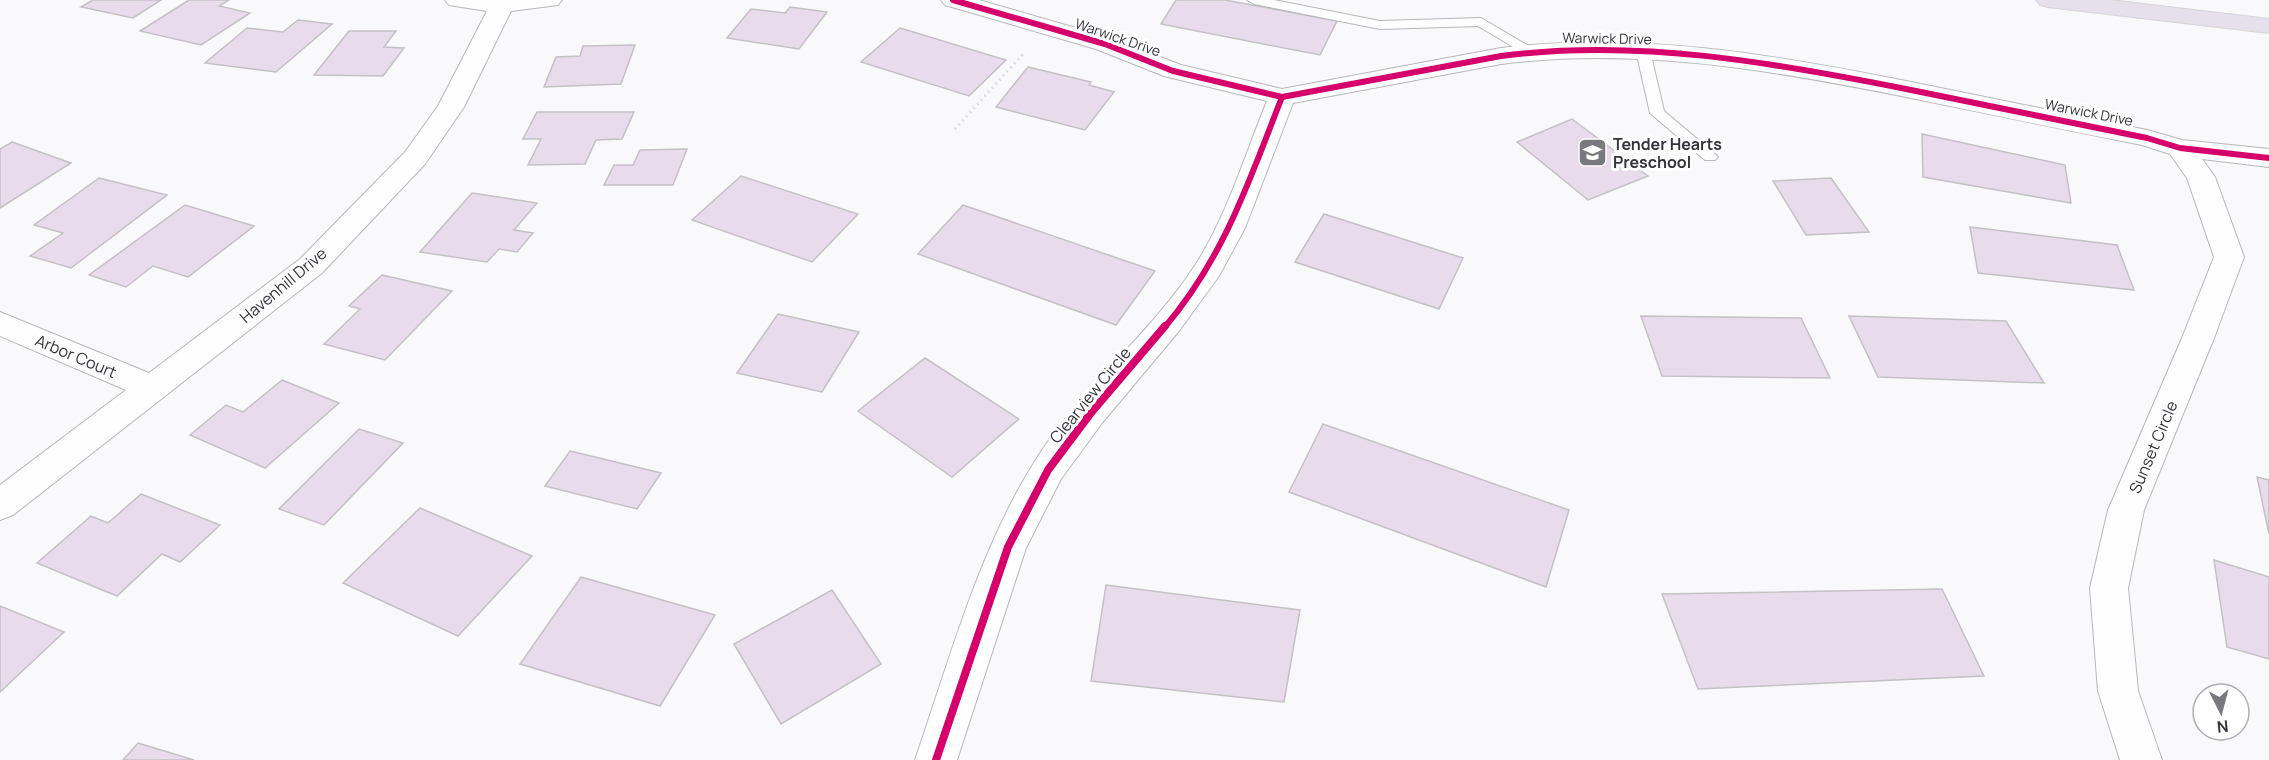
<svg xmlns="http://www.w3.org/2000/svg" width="2269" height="760" viewBox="0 0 2269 760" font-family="Manrope,sans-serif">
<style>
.building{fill:#e8dcec;stroke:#c4c1c5;stroke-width:1.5}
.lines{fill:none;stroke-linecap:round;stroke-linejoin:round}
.lane-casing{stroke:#b7b7bc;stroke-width:2}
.street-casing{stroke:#b7b7bc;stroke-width:2}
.highway-casing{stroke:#d4d4d6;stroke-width:2}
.path{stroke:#d8d8da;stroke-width:3;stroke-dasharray:1.5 4;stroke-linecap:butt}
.lane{fill:#fefefe;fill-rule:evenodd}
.street{fill:#fefefe;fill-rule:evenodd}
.highway{fill:#e5e0eb;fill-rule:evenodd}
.cycleway-far1-casing{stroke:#fff;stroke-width:9}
.cycleway-casing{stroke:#fff;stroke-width:12}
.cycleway-far1{stroke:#d6006c;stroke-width:6}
.cycleway{stroke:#d6006c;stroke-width:8}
.labels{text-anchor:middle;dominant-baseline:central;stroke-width:6;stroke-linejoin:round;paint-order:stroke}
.far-street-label{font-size:14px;fill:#34333c;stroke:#fff}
.poi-label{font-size:16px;font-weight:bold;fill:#34333c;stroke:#fff;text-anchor:start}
.street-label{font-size:16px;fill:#34333c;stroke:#fff}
</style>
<rect width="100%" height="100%" fill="#f9f9fb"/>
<g class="building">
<path d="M 93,0 L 161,0 L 133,18 L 81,7 Z"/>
<path d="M 189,0 L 229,0 L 219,6 L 250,13 L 201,45 L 140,31 Z"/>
<path d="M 1176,0 L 1225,0 L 1337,21 L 1320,55 L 1161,24 Z"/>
<path d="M 790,7 L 827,12 L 799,49 L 727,38 L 751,9 L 785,13 Z"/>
<path d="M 298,20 L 332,24 L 276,72 L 205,63 L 247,28 L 283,32 Z"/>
<path d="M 900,28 L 1006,60 L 969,96 L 861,62 Z"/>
<path d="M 349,31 L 396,31 L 384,47 L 404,48 L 383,76 L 314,75 Z"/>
<path d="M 635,45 L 621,84 L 544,87 L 556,57 L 580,56 L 583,46 Z"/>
<path d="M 1028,67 L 1091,82 L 1089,85 L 1114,92 L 1085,130 L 996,107 Z"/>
<path d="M 537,112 L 634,112 L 622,139 L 596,140 L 585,164 L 528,165 L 541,139 L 523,139 Z"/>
<path d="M 1572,119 L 1648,176 L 1588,200 L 1517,142 Z"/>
<path d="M 1922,134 L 2065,165 L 2071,203 L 1923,177 Z"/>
<path d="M 12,142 L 71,163 L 0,208 L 0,149 Z"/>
<path d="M 687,149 L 673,185 L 604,185 L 614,165 L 633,165 L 640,150 Z"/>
<path d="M 741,176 L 858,214 L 812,262 L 692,220 Z"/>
<path d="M 99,178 L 167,195 L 71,268 L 30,256 L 63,233 L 34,225 Z"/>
<path d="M 1831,178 L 1869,232 L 1806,235 L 1773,181 Z"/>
<path d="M 472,193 L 537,203 L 514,230 L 533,233 L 517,252 L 499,249 L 487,262 L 420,252 Z"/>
<path d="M 185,205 L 254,226 L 188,277 L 153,266 L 126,287 L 89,275 Z"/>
<path d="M 963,205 L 1155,271 L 1116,325 L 918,254 Z"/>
<path d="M 1324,214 L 1463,258 L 1439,309 L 1295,262 Z"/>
<path d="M 1970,227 L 2117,245 L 2134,290 L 1978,273 Z"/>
<path d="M 382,275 L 452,291 L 385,360 L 324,344 L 360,309 L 349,306 Z"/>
<path d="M 778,314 L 859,332 L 822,392 L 737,373 Z"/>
<path d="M 1641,316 L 1801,318 L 1830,378 L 1662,376 Z"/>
<path d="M 1849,316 L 2006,321 L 2044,383 L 1878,377 Z"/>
<path d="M 925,358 L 1019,419 L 952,477 L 858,411 Z"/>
<path d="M 282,380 L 339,403 L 265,468 L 190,435 L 226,405 L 243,412 Z"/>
<path d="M 1323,424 L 1569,510 L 1546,587 L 1289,492 Z"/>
<path d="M 359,429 L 403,443 L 324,525 L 279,509 Z"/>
<path d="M 570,451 L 661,473 L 637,509 L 545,486 Z"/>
<path d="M 2257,477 L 2269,480 L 2269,534 Z"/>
<path d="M 141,494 L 220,525 L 180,562 L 162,554 L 117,596 L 37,563 L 91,516 L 108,523 Z"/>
<path d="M 420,508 L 532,556 L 458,636 L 343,583 Z"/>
<path d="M 2214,560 L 2269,577 L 2269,659 L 2227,647 Z"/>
<path d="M 581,577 L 715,615 L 660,706 L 520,664 Z"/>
<path d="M 1106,585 L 1300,610 L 1284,702 L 1091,681 Z"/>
<path d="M 1942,589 L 1984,676 L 1698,689 L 1662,594 Z"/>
<path d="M 832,590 L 881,664 L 781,724 L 734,644 Z"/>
<path d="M 0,606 L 64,632 L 0,692 Z"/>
<path d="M 138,743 L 194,760 L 123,760 Z"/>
</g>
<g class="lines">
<defs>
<g id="lane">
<path d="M 1247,0 L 1274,0 L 1380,21 L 1481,18 L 1539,52 L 1532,56 L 1527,55 L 1478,26 L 1380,29 L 1254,4 Z"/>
<path d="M 1643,47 L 1650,51 L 1664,111 L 1715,154 L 1718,157 L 1715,160 L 1705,160 L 1650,113 L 1636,51 Z"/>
</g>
<g id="street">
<path d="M 445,0 L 562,0 L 558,5 L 511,11 L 464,107 L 425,164 L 322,273 L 13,515 L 0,520 L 0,485 L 126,390 L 0,336 L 0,312 L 149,373 L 300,259 L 405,152 L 438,106 L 487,11 L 449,5 Z"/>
<path d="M 941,0 L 979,0 L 1114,39 L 1181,65 L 1282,89 L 1501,48 C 1639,31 1776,55 1911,82 C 1990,98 2068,114 2147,130 L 2182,140 L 2269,149 L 2269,167 L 2202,159 L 2215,177 L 2244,257 L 2214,338 L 2144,510 L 2128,588 L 2138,691 L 2162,760 L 2120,760 L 2098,691 L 2090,588 L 2108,510 L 2182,338 L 2214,257 L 2187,178 L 2170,154 L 2142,145 C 2065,130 1988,114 1911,98 C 1776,71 1639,46 1501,64 L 1293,103 L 1245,228 L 1219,276 L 1179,331 L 1102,423 L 1061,479 L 1026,548 L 957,760 L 915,760 C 950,659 978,552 1035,461 C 1080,389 1150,335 1196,264 C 1227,215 1245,155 1267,101 L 1164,76 L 1096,49 L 945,5 Z"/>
</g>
<path id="highway" d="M 2036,0 L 2110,0 L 2269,19 L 2269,33 L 2048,7 L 2040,5 Z"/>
</defs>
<use href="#lane" class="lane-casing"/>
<use href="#street" class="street-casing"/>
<use href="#highway" class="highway-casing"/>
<path class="path" d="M 955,129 L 1024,53"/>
<use href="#lane" class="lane"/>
<use href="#street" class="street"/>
<use href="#highway" class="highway"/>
<defs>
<g id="cycleway-far1">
<path d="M 953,0 L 1105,44 L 1173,71 L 1282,97 L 1501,56 C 1639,38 1776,63 1911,90 C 1990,106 2068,122 2147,138 L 2180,148 L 2269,158"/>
<path d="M 1164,328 C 1224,258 1249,181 1282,97"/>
</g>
<path id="cycleway" d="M 936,760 L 1008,547 L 1048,470 L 1090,414 L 1165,326"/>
</defs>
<use href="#cycleway-far1" class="cycleway-far1-casing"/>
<use href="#cycleway" class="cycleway-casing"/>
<use href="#cycleway-far1" class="cycleway-far1"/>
<use href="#cycleway" class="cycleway"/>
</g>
<defs>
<symbol id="school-square" viewBox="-11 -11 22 22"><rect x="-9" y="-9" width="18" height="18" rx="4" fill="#79787f" stroke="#fff"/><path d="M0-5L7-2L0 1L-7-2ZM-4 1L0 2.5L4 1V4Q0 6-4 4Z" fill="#fff"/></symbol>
</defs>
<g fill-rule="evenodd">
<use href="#school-square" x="1576" y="136" width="33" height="33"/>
</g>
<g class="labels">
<g class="far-street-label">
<text transform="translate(1118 37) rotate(19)">Warwick Drive</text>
<text transform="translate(1607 38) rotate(1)">Warwick Drive</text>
<text transform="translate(2089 112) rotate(11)">Warwick Drive</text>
</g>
<g class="poi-label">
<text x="1613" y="144">Tender Hearts<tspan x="1613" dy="18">Preschool</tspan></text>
</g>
<g class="street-label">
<text transform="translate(283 285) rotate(-40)">Havenhill Drive</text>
<text transform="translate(76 356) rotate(23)">Arbor Court</text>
<text transform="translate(1090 395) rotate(-51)">Clearview Circle</text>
<text transform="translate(2153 447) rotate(-67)">Sunset Circle</text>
</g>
</g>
<g transform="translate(2221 712) rotate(174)"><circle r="28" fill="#ffffff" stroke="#aeadb1" stroke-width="1.5"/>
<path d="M0-4.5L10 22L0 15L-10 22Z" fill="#79787f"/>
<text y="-9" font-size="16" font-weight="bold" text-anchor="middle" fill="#34333c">N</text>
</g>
</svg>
